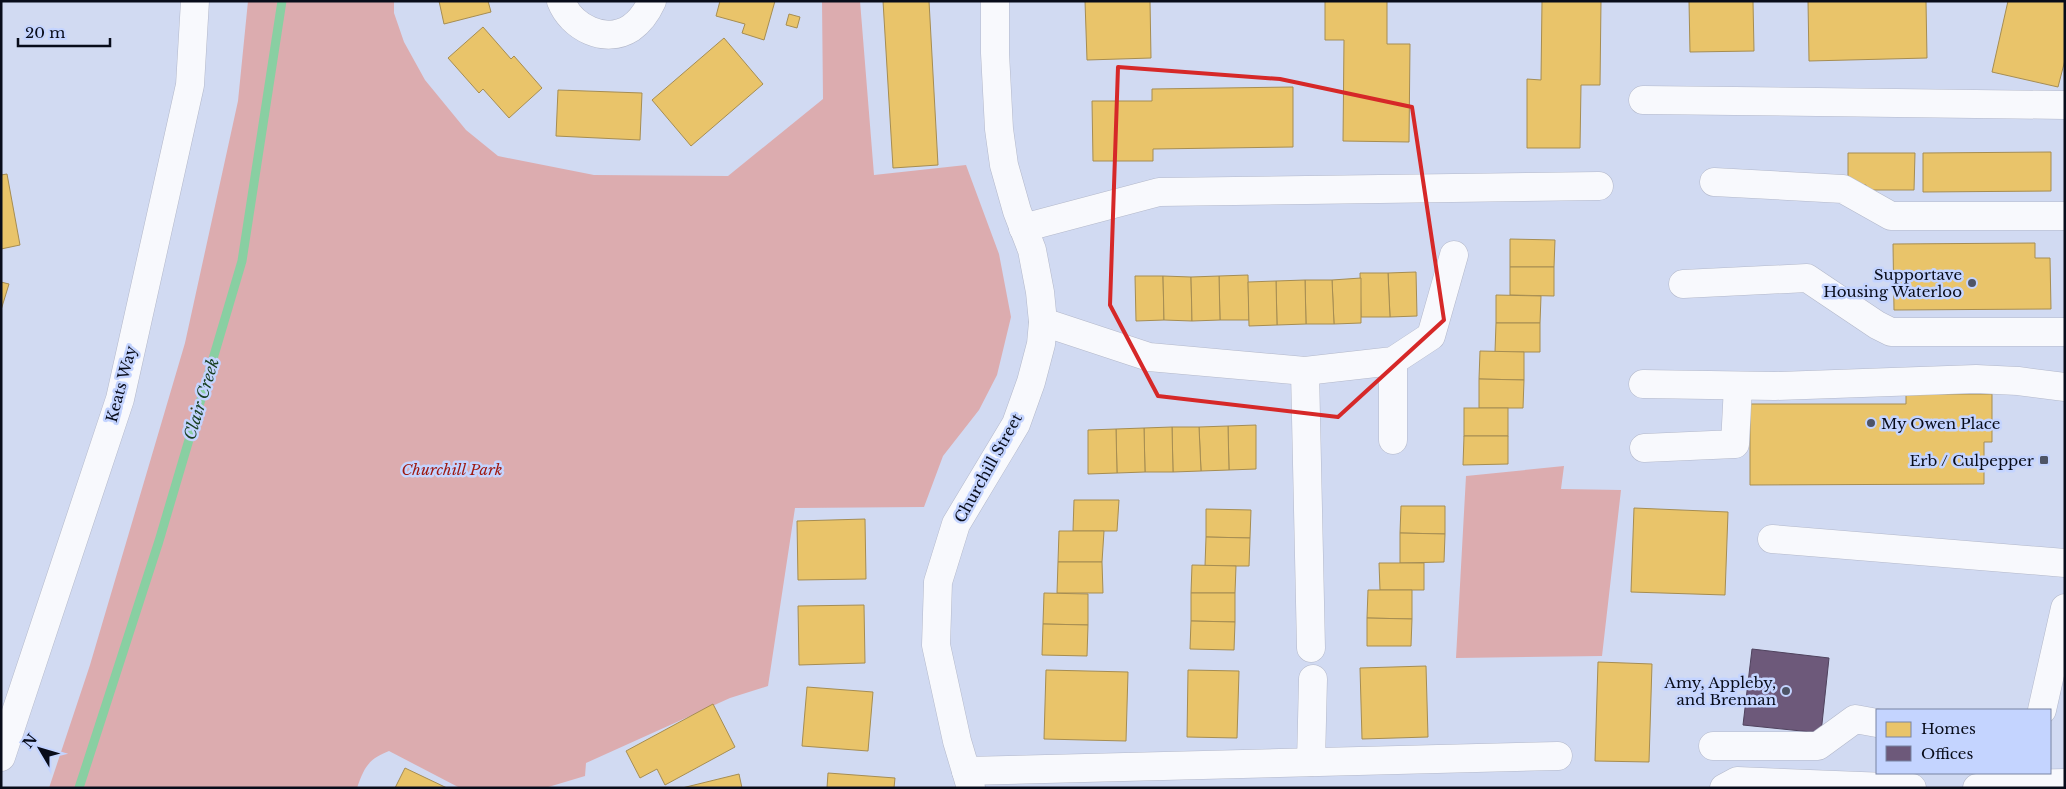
<svg xmlns="http://www.w3.org/2000/svg" width="2066" height="789" viewBox="0 0 2066 789" font-family="'Libre Baskerville',serif">
<style>
.green{fill:#dcacaf}
.homes{fill:#e9c46a;stroke:#a68d52}
.offices{fill:#6d597a;stroke:#4f425d}
.lines{fill:none;stroke-linecap:round;stroke-linejoin:round}
.stream{stroke:#89cfa2;stroke-width:9}
.minor-casing{stroke:#b3b8ca;stroke-width:29}
.major-casing{stroke:#b3b8ca;stroke-width:29}
.minor{stroke:#f8f9fd;stroke-width:28}
.major{stroke:#f8f9fd;stroke-width:28}
.marked{fill:none;stroke:#d62828;stroke-width:4;stroke-linejoin:round}
.poi-dot{fill:#4e5466;stroke:#c4d4ff;stroke-width:2}
.labels{text-anchor:middle;dominant-baseline:central;stroke-width:5;stroke-linejoin:round;paint-order:stroke}
.poi-label{font-size:15px;fill:#080c1a;stroke:#c4d4ff;text-anchor:end}
.street-label{font-size:15px;fill:#080c1a;stroke:#c4d4ff}
.park-label{font-size:15px;font-style:italic;fill:#9e180f;stroke:#c4d4ff}
.water-label{font-size:16px;font-style:italic;fill:#194023;stroke:#c4d4ff}
</style>
<rect width="100%" height="100%" fill="#d1daf2"/>
<g class="green">
<path d="M 248,1 L 394,1 L 394,13 L 404,42 L 425,80 L 466,130 L 498,156 L 594,175 L 728,176 L 823,99 L 822,1 L 860,1 L 874,175 L 966,165 L 999,254 L 1011,317 L 997,375 L 979,410 L 943,456 L 924,507 L 795,508 L 768,686 L 730,698 L 586,763 L 585,776 L 545,788 L 460,788 L 389,751 C 368,759 364,768 357,788 L 49,788 L 90,665 L 185,343 L 238,101 Z"/>
<path d="M 1564,466 L 1561,489 L 1621,490 L 1602,656 L 1456,658 L 1466,476 Z"/>
</g>
<g class="homes">
<path d="M 439,1 L 488,1 L 491,12 L 444,24 Z"/>
<path d="M 720,1 L 775,1 L 764,40 L 742,33 L 745,24 L 716,16 Z"/>
<path d="M 883,1 L 929,1 L 938,165 L 893,168 Z"/>
<path d="M 1085,1 L 1150,1 L 1151,58 L 1087,60 Z"/>
<path d="M 1325,1 L 1387,1 L 1387,44 L 1410,44 L 1409,142 L 1343,141 L 1344,40 L 1325,40 Z"/>
<path d="M 1542,1 L 1601,1 L 1600,85 L 1581,85 L 1580,148 L 1527,148 L 1527,79 L 1541,80 Z"/>
<path d="M 1689,1 L 1753,1 L 1754,51 L 1690,52 Z"/>
<path d="M 1808,1 L 1926,1 L 1927,58 L 1809,61 Z"/>
<path d="M 2008,1 L 2065,1 L 2065,60 L 2058,87 L 1992,72 Z"/>
<path d="M 789,14 L 800,17 L 797,28 L 786,25 Z"/>
<path d="M 483,27 L 511,59 L 514,56 L 542,88 L 509,118 L 483,89 L 479,93 L 448,58 Z"/>
<path d="M 724,38 L 763,84 L 691,146 L 652,100 Z"/>
<path d="M 1293,87 L 1293,147 L 1153,149 L 1153,161 L 1093,161 L 1092,101 L 1152,101 L 1152,89 Z"/>
<path d="M 558,90 L 642,93 L 640,140 L 556,136 Z"/>
<path d="M 2051,152 L 2051,191 L 1923,192 L 1923,153 Z"/>
<path d="M 1848,153 L 1915,153 L 1914,190 L 1866,190 L 1866,185 L 1848,185 Z"/>
<path d="M 7,174 L 20,245 L 1,249 L 1,175 Z"/>
<path d="M 1510,239 L 1555,240 L 1554,267 L 1510,267 Z"/>
<path d="M 2035,243 L 2035,258 L 2050,258 L 2051,309 L 1894,310 L 1893,244 Z"/>
<path d="M 1510,267 L 1554,267 L 1554,296 L 1510,295 Z"/>
<path d="M 1416,272 L 1417,316 L 1390,317 L 1388,273 Z"/>
<path d="M 1360,273 L 1388,273 L 1390,317 L 1361,317 Z"/>
<path d="M 1248,275 L 1249,320 L 1220,320 L 1219,276 Z"/>
<path d="M 1135,276 L 1163,276 L 1164,320 L 1136,321 Z"/>
<path d="M 1163,276 L 1191,277 L 1192,321 L 1164,320 Z"/>
<path d="M 1219,276 L 1220,320 L 1192,321 L 1191,277 Z"/>
<path d="M 1361,278 L 1361,323 L 1334,324 L 1332,280 Z"/>
<path d="M 1305,280 L 1332,280 L 1334,324 L 1306,324 Z"/>
<path d="M 1305,280 L 1306,324 L 1277,325 L 1276,281 Z"/>
<path d="M 1276,281 L 1277,325 L 1249,326 L 1248,282 Z"/>
<path d="M 1,282 L 9,284 L 1,310 Z"/>
<path d="M 1496,295 L 1541,296 L 1540,323 L 1496,323 Z"/>
<path d="M 1496,323 L 1540,323 L 1540,352 L 1495,352 Z"/>
<path d="M 1480,351 L 1524,352 L 1524,380 L 1479,379 Z"/>
<path d="M 1479,379 L 1524,380 L 1523,408 L 1479,408 Z"/>
<path d="M 1906,394 L 1992,394 L 1992,442 L 1984,442 L 1984,484 L 1750,485 L 1750,404 L 1906,404 Z"/>
<rect x="1464" y="408" width="44" height="28"/>
<path d="M 1256,425 L 1256,469 L 1229,470 L 1228,426 Z"/>
<path d="M 1228,426 L 1229,470 L 1201,471 L 1199,427 Z"/>
<path d="M 1172,427 L 1199,427 L 1201,471 L 1173,472 Z"/>
<path d="M 1172,427 L 1173,472 L 1145,472 L 1144,428 Z"/>
<path d="M 1144,428 L 1145,472 L 1117,473 L 1116,429 Z"/>
<path d="M 1116,429 L 1117,473 L 1088,474 L 1088,430 Z"/>
<path d="M 1464,436 L 1508,436 L 1508,464 L 1463,465 Z"/>
<path d="M 1074,500 L 1119,500 L 1117,531 L 1073,531 Z"/>
<path d="M 1401,506 L 1445,506 L 1445,534 L 1400,533 Z"/>
<path d="M 1634,508 L 1728,512 L 1725,595 L 1631,592 Z"/>
<path d="M 1206,509 L 1251,510 L 1250,538 L 1206,537 Z"/>
<path d="M 865,519 L 866,579 L 798,580 L 797,521 Z"/>
<path d="M 1059,531 L 1104,531 L 1102,562 L 1058,562 Z"/>
<path d="M 1400,533 L 1445,534 L 1444,562 L 1400,563 Z"/>
<path d="M 1206,537 L 1250,538 L 1249,566 L 1205,566 Z"/>
<path d="M 1058,562 L 1102,562 L 1103,593 L 1057,593 Z"/>
<path d="M 1379,563 L 1424,563 L 1424,590 L 1380,590 Z"/>
<path d="M 1192,565 L 1236,566 L 1235,593 L 1191,593 Z"/>
<path d="M 1368,590 L 1412,590 L 1412,619 L 1367,618 Z"/>
<path d="M 1044,593 L 1088,594 L 1088,625 L 1043,624 Z"/>
<path d="M 1191,593 L 1235,593 L 1235,622 L 1191,621 Z"/>
<path d="M 864,605 L 865,663 L 799,665 L 798,606 Z"/>
<path d="M 1367,618 L 1412,619 L 1411,646 L 1367,646 Z"/>
<path d="M 1191,621 L 1235,622 L 1234,650 L 1190,649 Z"/>
<path d="M 1043,624 L 1088,625 L 1087,656 L 1042,655 Z"/>
<path d="M 1598,662 L 1652,664 L 1649,762 L 1595,761 Z"/>
<path d="M 1426,666 L 1428,737 L 1362,739 L 1360,668 Z"/>
<path d="M 1046,670 L 1128,672 L 1126,741 L 1044,739 Z"/>
<path d="M 1188,670 L 1239,671 L 1237,738 L 1187,737 Z"/>
<path d="M 807,687 L 873,692 L 868,751 L 802,746 Z"/>
<path d="M 713,704 L 735,747 L 665,785 L 657,769 L 640,778 L 626,751 Z"/>
<path d="M 405,768 L 447,788 L 395,788 Z"/>
<path d="M 828,773 L 895,778 L 894,788 L 827,788 Z"/>
<path d="M 739,774 L 742,788 L 682,788 Z"/>
</g>
<path class="offices" d="M 1752,649 L 1829,658 L 1821,733 L 1743,725 Z"/>
<g class="lines">
<path class="stream" d="M 79,788 L 159,541 L 242,261 L 282,1"/>
<defs>
<g id="minor">
<path d="M 561,1 C 571,27 605,45 631,28 C 641,21 647,12 652,1"/>
<path d="M 1643,100 L 2065,105"/>
<path d="M 1714,182 L 1843,189 L 1891,216 L 2065,216"/>
<path d="M 1023,228 L 1159,192 L 1599,186"/>
<path d="M 1683,284 L 1807,278 L 1877,325 L 1891,332 L 2065,332"/>
<path d="M 1043,322 L 1149,357 L 1305,371 L 1393,361 L 1431,336 L 1454,255"/>
<path d="M 1305,371 L 1311,648"/>
<path d="M 1643,384 L 1775,386 L 1976,379 L 2018,381 L 2065,387"/>
<path d="M 1393,440 L 1393,361"/>
<path d="M 1644,448 L 1735,444 L 1738,386"/>
<path d="M 1772,539 L 2065,563"/>
<path d="M 1713,746 L 1818,746 L 1855,719 L 1877,723"/>
<path d="M 1,757 L 120,399 L 190,85 L 195,1"/>
<path d="M 1311,762 L 1313,679"/>
<path d="M 966,771 L 1558,756"/>
<path d="M 971,788 L 957,741 L 936,645 L 938,582 L 956,524 L 1016,424 L 1031,382 L 1041,344 L 1043,322 L 1040,292 L 1032,250 L 1017,211 L 1004,165 L 999,129 L 995,53 L 995,1"/>
<path d="M 1724,788 L 1737,781 L 1912,788"/>
<path d="M 1977,788 L 2026,784 L 2065,783"/>
</g>
<g id="major">
<path d="M 2042,710 L 2065,608"/>
<path d="M 2025,788 L 2028,773"/>
</g>
</defs>
<use href="#minor" class="minor-casing"/>
<use href="#major" class="major-casing"/>
<use href="#minor" class="minor"/>
<use href="#major" class="major"/>
</g>
<path class="marked" d="M 1118,67 L 1280,79 L 1412,107 L 1444,320 L 1338,417 L 1158,396 L 1110,305 Z"/>
<g class="poi-dot">
<circle cx="1972" cy="283" r="5"/>
<circle cx="1871" cy="423" r="5"/>
<rect x="2039" y="455" width="10" height="10" rx="2.5"/>
<circle cx="1786" cy="691" r="5"/>
</g>
<g class="labels">
<g class="poi-label">
<text x="1962" y="274">Supportave<tspan x="1962" dy="17">Housing Waterloo</tspan></text>
<text x="1881" y="423" text-anchor="start">My Owen Place</text>
<text x="2034" y="460">Erb / Culpepper</text>
<text x="1776" y="682">Amy, Appleby,<tspan x="1776" dy="17">and Brennan</tspan></text>
</g>
<g class="street-label">
<text transform="translate(121 384) rotate(-75)">Keats Way</text>
<text transform="translate(988 468) rotate(-61)">Churchill Street</text>
</g>
<g class="park-label">
<text x="452" y="469">Churchill Park</text>
</g>
<g class="water-label">
<text transform="translate(201 399) rotate(-73)">Clair Creek</text>
</g>
</g>
<rect width="2066" height="789" fill="none" stroke="#080c1a" stroke-width="5"/>
<rect x="1876" y="709" width="175" height="65" fill="#c4d4ff" stroke="#7984a3"/>
<rect x="1886" y="722" width="25" height="15" fill="#e9c46a" stroke="#7984a3"/>
<text x="1921" y="734" font-size="15" fill="#080c1a">Homes</text>
<rect x="1886" y="746" width="25" height="15" fill="#6d597a" stroke="#7984a3"/>
<text x="1921" y="759" font-size="15" fill="#080c1a">Offices</text>
<g transform="translate(40 749) rotate(308)" stroke="#c4d4ff" stroke-width="4" paint-order="stroke">
<path d="M0-4L9 19L0 12L-9 19Z" fill="#080c1a"/>
<text y="-8" font-size="14" font-weight="bold" text-anchor="middle" fill="#080c1a">N</text>
</g>
<path d="M18 38v8h92v-8" fill="none" stroke="#080c1a" stroke-width="2.5"/>
<text x="25" y="38" font-size="15" fill="#080c1a" stroke="#c4d4ff" stroke-width="4" paint-order="stroke">20 m</text>
</svg>
